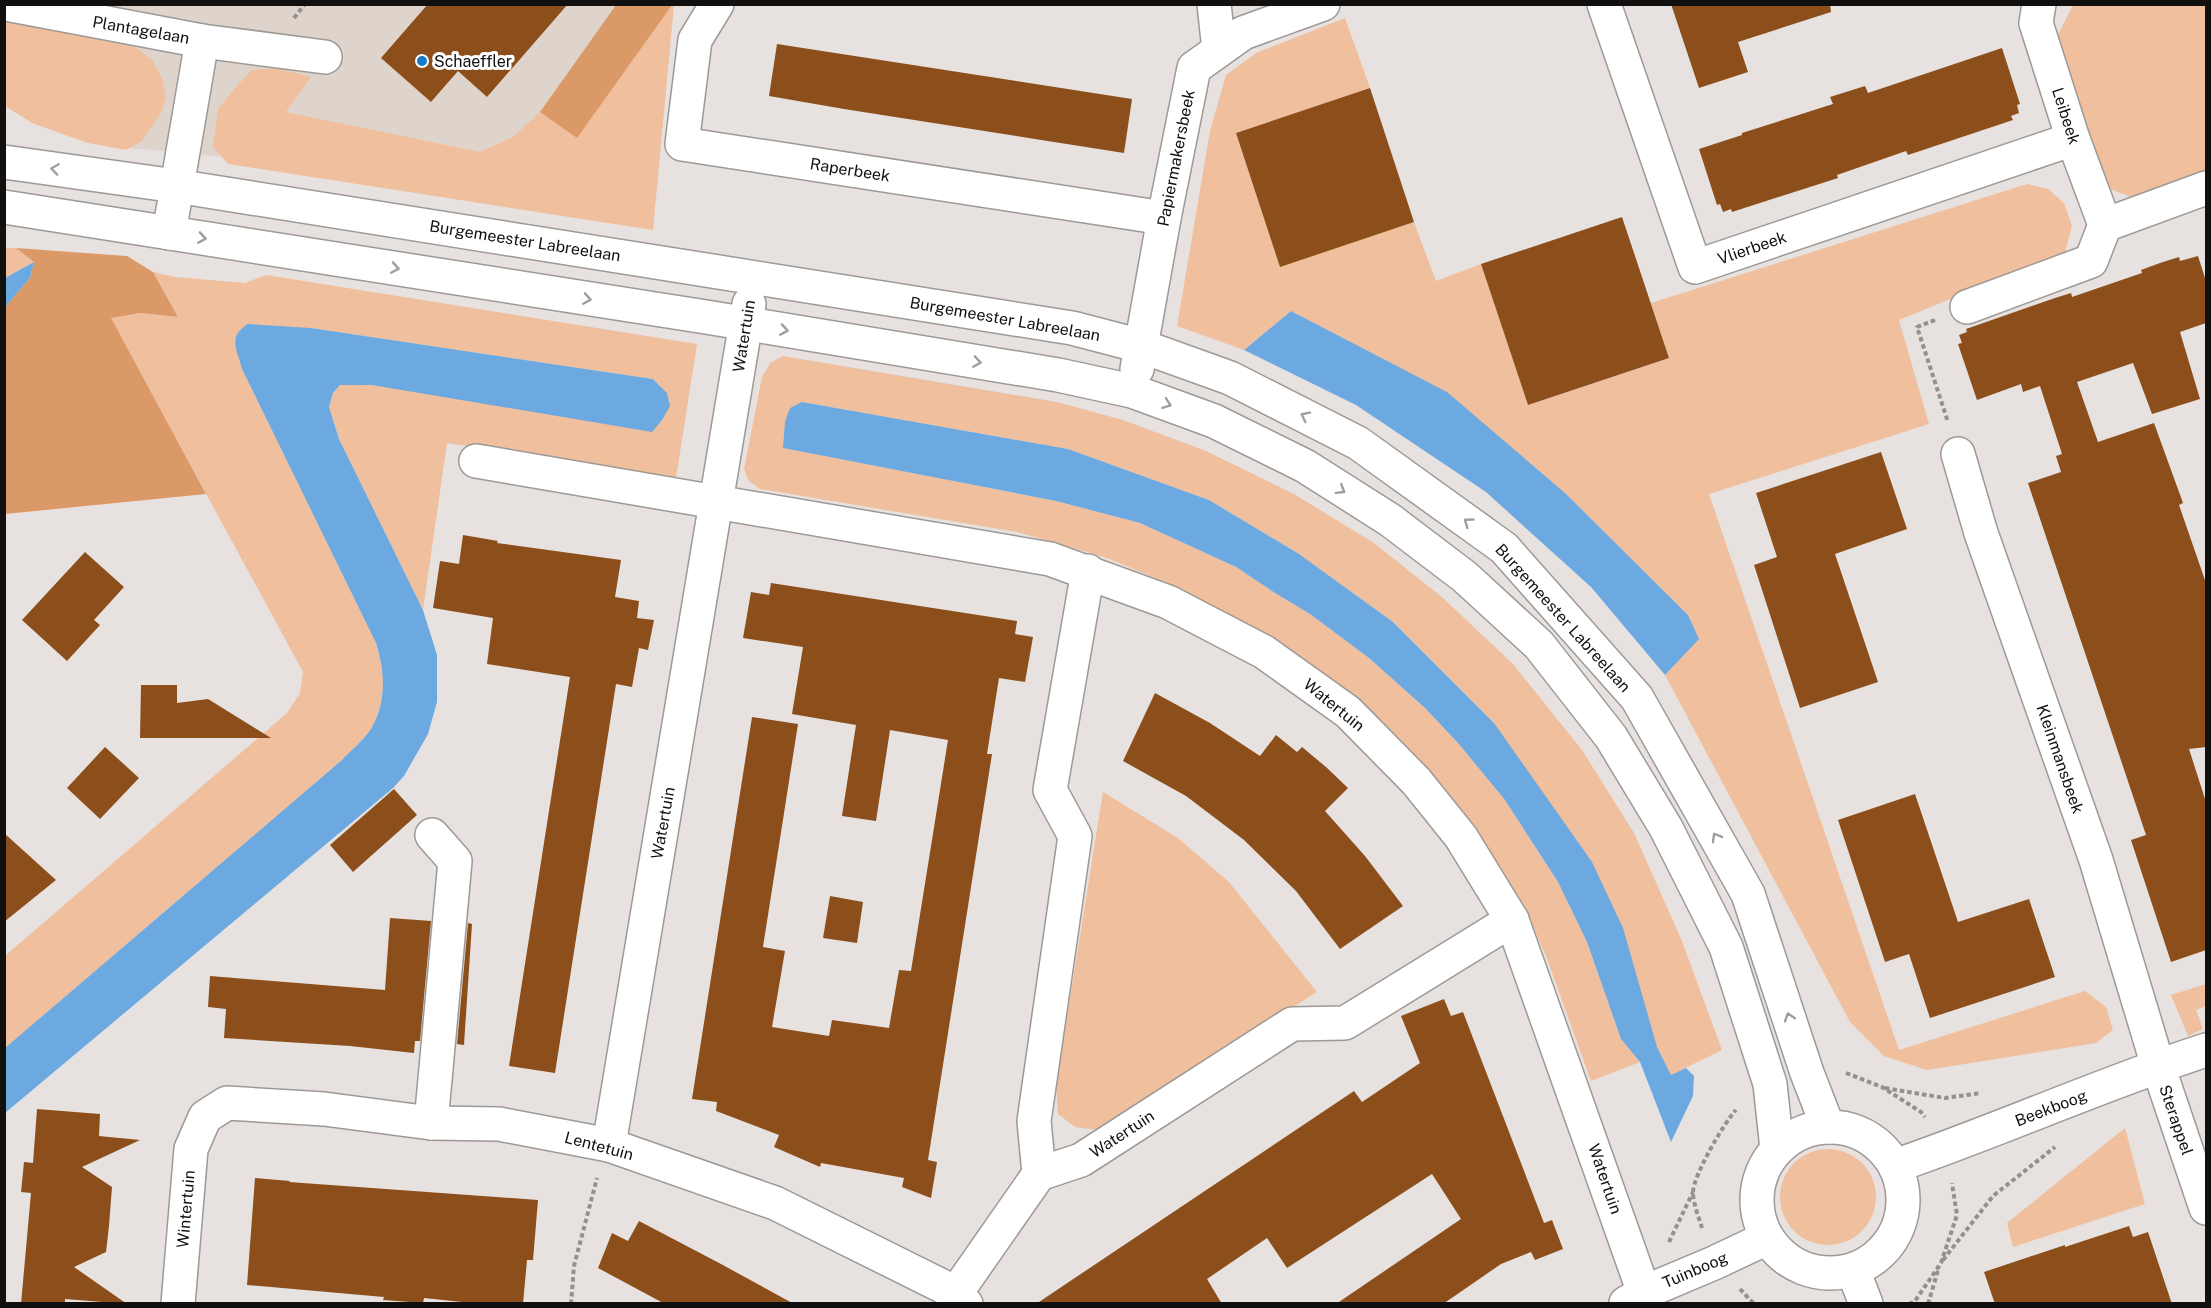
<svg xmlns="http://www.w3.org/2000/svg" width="2211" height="1308" viewBox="0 0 2211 1308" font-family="'Public Sans',sans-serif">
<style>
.built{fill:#dfd4cc}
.green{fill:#f0bf9d}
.forest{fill:#dc9968}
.water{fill:#6da9e1}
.building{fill:#8c4f1c}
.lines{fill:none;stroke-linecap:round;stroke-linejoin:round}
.minor-casing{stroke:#9d9996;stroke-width:36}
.path{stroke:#94908e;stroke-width:4;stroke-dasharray:4.5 3;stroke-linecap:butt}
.minor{stroke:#fff;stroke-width:33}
.oneway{stroke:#a09f9f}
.poi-dot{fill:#147ac5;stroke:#fff;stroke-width:2}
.labels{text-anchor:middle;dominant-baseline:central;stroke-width:6;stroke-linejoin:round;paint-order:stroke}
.street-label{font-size:16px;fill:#12100f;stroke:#fff}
.poi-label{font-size:16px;fill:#12100f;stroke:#fff;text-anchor:start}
</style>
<rect width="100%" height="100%" fill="#e7e2df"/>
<path class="built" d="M 18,4 L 627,5 L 505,185 L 121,147 Z"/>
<g class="green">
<path d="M 671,5 L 674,5 L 653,230 L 228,164 L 213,147 L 218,109 L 236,87 L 252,70 L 276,68 L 311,77 L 286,112 L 480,152 L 513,137 L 540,112 Z"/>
<path d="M 2073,5 L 2206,5 L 2206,171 L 2131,197 L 2105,187 L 2058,35 Z"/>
<path d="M 1345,18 L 1370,88 L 1236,133 L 1280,266 L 1414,222 L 1436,281 L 1481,264 L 1528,405 L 1669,358 L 1651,303 L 2027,184 L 2048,189 L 2064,203 L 2072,226 L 2065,252 L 1899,320 L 1929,424 L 1709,494 L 1899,1050 L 2085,991 L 2106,1007 L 2113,1030 L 2096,1043 L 1927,1070 L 1884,1056 L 1850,1022 L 1665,675 L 1698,639 L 1688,615 L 1565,493 L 1446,392 L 1291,311 L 1244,350 L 1177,326 L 1210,131 L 1226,75 L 1256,53 Z"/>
<path d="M 4,19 L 118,41 L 138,49 L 152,60 L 162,78 L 166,98 L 161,113 L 142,141 L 126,150 L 88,143 L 32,123 L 5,106 Z"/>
<path d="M 4,248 L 16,248 L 34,262 L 5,278 Z"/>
<path d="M 153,272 L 175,277 L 245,283 L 266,275 L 697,344 L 676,478 L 447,443 L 423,610 L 339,439 L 329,407 L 333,393 L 340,385 L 661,386 L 653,379 L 311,328 L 234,339 L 242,369 L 376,643 C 385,671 387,702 371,729 C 364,740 351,750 342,760 L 5,1048 L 5,956 L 287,713 L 300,693 L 303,672 L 110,317 L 140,313 L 178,317 Z"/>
<path d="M 783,356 L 1057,402 L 1123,420 L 1206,451 L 1294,494 L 1374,543 L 1443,598 L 1513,664 L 1582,750 L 1634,833 L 1682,941 L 1722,1050 L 1671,1075 L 1494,723 L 1393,622 L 1299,554 L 1209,500 L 1068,449 L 802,402 L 785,423 L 784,448 L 1056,501 L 1140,523 L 1236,567 L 1275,593 L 1310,614 L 1369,658 L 1425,708 L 1458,743 L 1505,800 L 1558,882 L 1587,942 L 1621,1039 L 1640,1062 L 1591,1081 L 1546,956 L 1520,900 L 1470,826 L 1288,649 L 1173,585 L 1104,557 L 1017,532 L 760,489 L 748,480 L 744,469 L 762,377 L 770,363 Z"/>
<path d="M 1103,792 L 1178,838 L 1229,882 L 1317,992 L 1097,1130 L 1075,1127 L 1058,1114 L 1056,1086 Z"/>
<path d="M 2206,984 L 2206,1006 L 2196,1010 L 2203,1029 L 2188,1036 L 2171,995 Z"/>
<path d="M 2125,1128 L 2145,1204 L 2013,1247 L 2007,1223 Z"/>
<circle cx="1828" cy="1197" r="48"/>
</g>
<g class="forest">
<path d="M 616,5 L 672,5 L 577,138 L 540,112 Z"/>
<path d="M 16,248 L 127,256 L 153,272 L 178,317 L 140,313 L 111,318 L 206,494 L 5,514 L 5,307 L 30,278 L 34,262 Z"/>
</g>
<g class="water">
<path d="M 34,262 L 30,278 L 5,307 L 5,278 Z"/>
<path d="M 1291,311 L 1447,392 L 1565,493 L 1688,615 L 1699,639 L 1665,675 L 1591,587 L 1486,492 L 1356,405 L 1244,350 Z"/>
<path d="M 248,324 L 311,328 L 653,379 L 667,393 L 670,406 L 662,420 L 652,432 L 372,385 L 340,385 L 333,393 L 329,407 L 339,439 L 423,610 L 437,655 L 437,702 L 428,734 L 404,776 L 393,788 L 5,1113 L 5,1048 L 342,760 C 351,750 364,740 371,729 C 387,702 385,671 376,643 L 242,369 C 237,349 227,337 248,324 Z"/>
<path d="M 802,402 L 1068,449 L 1209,500 L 1299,554 L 1393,622 L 1494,723 L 1592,862 L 1623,928 L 1657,1047 L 1671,1075 L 1686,1068 L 1694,1076 L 1693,1096 L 1671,1142 L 1640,1062 L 1621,1039 L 1587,942 L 1558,882 L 1505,800 L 1458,743 L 1425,708 L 1369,658 L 1310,614 L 1275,593 L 1236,567 L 1140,523 L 1056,501 L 783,448 L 785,422 L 790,408 Z"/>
</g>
<g class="building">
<path d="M 428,4 L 568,4 L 487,97 L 458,71 L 431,102 L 381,58 Z"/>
<path d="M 1671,4 L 1830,4 L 1831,12 L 1738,42 L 1748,72 L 1699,88 Z"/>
<path d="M 777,44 L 1132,99 L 1124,153 L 844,109 L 769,96 Z"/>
<path d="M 2002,48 L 2020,104 L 2017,105 L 2019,113 L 2011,116 L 2013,120 L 1908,155 L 1906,151 L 1837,175 L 1838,178 L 1732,212 L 1731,209 L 1723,212 L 1720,204 L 1717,205 L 1699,149 L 1742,135 L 1742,133 L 1833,104 L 1830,97 L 1865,86 L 1868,93 Z"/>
<path d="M 1370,88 L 1414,222 L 1280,267 L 1236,133 Z"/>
<path d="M 1622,217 L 1669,358 L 1528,405 L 1481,264 Z"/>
<path d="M 2198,256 L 2206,281 L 2206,323 L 2180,332 L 2200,399 L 2152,414 L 2133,363 L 2077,382 L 2098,442 L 2154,423 L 2183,503 L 2179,505 L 2206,583 L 2206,747 L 2189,749 L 2206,802 L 2206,950 L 2171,962 L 2131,840 L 2146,835 L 2028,483 L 2061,472 L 2056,456 L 2062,454 L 2040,386 L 2023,392 L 2021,384 L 1977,400 L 1958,344 L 1962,343 L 1959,335 L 1967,332 L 1966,329 L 2052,299 L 2071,293 L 2072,297 L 2142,273 L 2141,270 L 2160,263 L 2179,257 L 2180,261 Z"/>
<path d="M 1881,452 L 1907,529 L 1835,554 L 1878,682 L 1800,708 L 1754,565 L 1777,557 L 1756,493 Z"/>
<path d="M 463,535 L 498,541 L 497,543 L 621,560 L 615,597 L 639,601 L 637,618 L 654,620 L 648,650 L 639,648 L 632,687 L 616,684 L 555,1073 L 509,1066 L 570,677 L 487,664 L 493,618 L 433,608 L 440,561 L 459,564 Z"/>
<path d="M 85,552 L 124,587 L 94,620 L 100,625 L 67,661 L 22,620 Z"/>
<path d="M 771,583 L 1017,621 L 1015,634 L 1033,637 L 1025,682 L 999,678 L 987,754 L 992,754 L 928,1160 L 937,1162 L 931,1198 L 902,1187 L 904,1178 L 821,1163 L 820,1167 L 774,1147 L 779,1135 L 716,1111 L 717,1102 L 692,1099 L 752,717 L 798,724 L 763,947 L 785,951 L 772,1027 L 829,1036 L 832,1020 L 889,1028 L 899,970 L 911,971 L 948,740 L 890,730 L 876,821 L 842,816 L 856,725 L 792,714 L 803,647 L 743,638 L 751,592 L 769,595 Z"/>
<path d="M 141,685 L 177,685 L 177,703 L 208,699 L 271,738 L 140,738 Z"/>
<path d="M 1155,693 L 1210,723 L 1260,756 L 1276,735 L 1297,752 L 1302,747 L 1326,767 L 1348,788 L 1325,811 L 1365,856 L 1403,906 L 1340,949 L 1296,891 L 1244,840 L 1186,796 L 1123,761 Z"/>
<path d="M 105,747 L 139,778 L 100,819 L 67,788 Z"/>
<path d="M 394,789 L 417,815 L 353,872 L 330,845 Z"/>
<path d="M 1915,794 L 1958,922 L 2029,899 L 2055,977 L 1930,1018 L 1909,954 L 1885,962 L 1838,820 Z"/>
<path d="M 4,833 L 56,880 L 4,922 Z"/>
<path d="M 830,896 L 863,902 L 857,943 L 823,938 Z"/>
<path d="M 390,918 L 431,921 L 420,1041 L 415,1041 L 414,1053 L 350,1046 L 224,1038 L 226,1009 L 208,1007 L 210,976 L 385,990 Z"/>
<path d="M 468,923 L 472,924 L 464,1045 L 457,1044 Z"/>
<path d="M 1444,999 L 1451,1016 L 1463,1012 L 1544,1223 L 1552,1220 L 1563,1249 L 1535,1260 L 1531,1252 L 1501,1264 L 1443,1304 L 1336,1304 L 1461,1219 L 1432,1174 L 1287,1268 L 1267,1238 L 1207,1279 L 1222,1304 L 1036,1304 L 1354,1091 L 1362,1102 L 1420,1063 L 1401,1016 Z"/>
<path d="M 37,1109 L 100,1114 L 99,1136 L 140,1140 L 82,1167 L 112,1187 L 109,1226 L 106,1252 L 74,1267 L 127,1304 L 65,1299 L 65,1304 L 21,1304 L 31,1193 L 21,1192 L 24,1162 L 33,1163 Z"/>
<path d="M 255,1178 L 290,1181 L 289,1182 L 538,1200 L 533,1260 L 527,1260 L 523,1304 L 481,1304 L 424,1298 L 423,1303 L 383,1300 L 384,1297 L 247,1285 Z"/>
<path d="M 639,1221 L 721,1264 L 794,1304 L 665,1304 L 598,1268 L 612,1233 L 628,1241 Z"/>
<path d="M 2129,1226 L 2133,1237 L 2148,1232 L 2172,1304 L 1995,1304 L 1984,1272 L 2065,1245 L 2065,1247 Z"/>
</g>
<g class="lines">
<defs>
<g id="minor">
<path d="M 6,4 L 202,41 L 169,233"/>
<path d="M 717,4 L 695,40 L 682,144 L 1164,218"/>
<path d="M 1214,4 L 1219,50"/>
<path d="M 1604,4 L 1695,267 L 2073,139"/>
<path d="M 2039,4 L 2036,23 L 2073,139 L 2105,225"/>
<path d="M 202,41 L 325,57"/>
<path d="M 4,162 L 176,186 L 1072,328 L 1141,346 L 1230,378 L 1358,443 L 1504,548 L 1637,698 L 1748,894 L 1807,1073 L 1828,1127"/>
<path d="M 4,207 L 706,317 L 1058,375 L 1132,391 L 1214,421 L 1305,466 L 1390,520 L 1465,577 L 1539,645 L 1611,737 L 1666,828 L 1726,947 L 1770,1084 L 1777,1149"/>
<path d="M 1967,307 L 2091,261 L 2105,225 L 2206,188"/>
<path d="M 1137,369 L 1164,218 L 1194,68 L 1243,33 L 1323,4"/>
<path d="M 1958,454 L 1981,533 L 2096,860 L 2158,1066 L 2206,1208"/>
<path d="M 476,461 L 1050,559 L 1168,602 L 1264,652 L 1348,712 L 1416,781 L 1461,837 L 1512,920 L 1648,1304"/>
<path d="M 431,1123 L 455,861 L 432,835"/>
<circle cx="1830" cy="1200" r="73"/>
<path d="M 609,1145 L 749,304"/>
<path d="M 1895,1166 C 2000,1130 2101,1084 2206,1050"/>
<path d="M 1039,1174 L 1034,1121 L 1075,836 L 1050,790 L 1088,571"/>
<path d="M 1853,1270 L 1866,1304"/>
<path d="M 956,1293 L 1039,1174 L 1081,1160 L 1292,1024 L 1345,1023 L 1512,920"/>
<path d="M 1626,1303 L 1645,1292 L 1714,1263 L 1767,1238"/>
<path d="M 178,1304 L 191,1149 L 205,1117 L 227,1103 L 324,1109 L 431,1123 L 499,1124 L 609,1145 L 775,1203 L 956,1293 L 966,1304"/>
</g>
</defs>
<use href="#minor" class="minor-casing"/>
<g class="path">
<path d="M 294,18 L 305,4"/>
<path d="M 1935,320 L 1917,327 L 1948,422"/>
<path d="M 1846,1073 L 1882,1087 L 1921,1112 L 1925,1117"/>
<path d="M 1885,1088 L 1945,1098 L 1981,1093"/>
<path d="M 1702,1228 C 1699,1218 1693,1203 1693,1192 C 1694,1174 1724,1123 1736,1110"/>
<path d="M 1669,1242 L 1693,1192"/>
<path d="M 1943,1260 L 1993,1196 L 2055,1147"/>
<path d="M 1740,1289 L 1754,1304"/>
<path d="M 571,1304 L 574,1266 L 597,1178"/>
<path d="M 1909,1304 L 1915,1301 L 1941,1263 L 1957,1215 L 1952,1183"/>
<path d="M 1928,1304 L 1939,1267"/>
</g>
<use href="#minor" class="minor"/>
</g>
<defs><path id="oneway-chevron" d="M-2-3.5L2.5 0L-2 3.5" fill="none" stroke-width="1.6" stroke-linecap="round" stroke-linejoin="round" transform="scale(1.5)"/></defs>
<g class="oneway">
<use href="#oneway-chevron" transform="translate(55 169) rotate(-172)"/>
<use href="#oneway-chevron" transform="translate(202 238) rotate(9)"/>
<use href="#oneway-chevron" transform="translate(395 268) rotate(9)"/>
<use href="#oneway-chevron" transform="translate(587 299) rotate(9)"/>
<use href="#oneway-chevron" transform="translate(784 330) rotate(9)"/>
<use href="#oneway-chevron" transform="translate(977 362) rotate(9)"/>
<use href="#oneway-chevron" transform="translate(1167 404) rotate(20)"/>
<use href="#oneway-chevron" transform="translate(1305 416) rotate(-153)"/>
<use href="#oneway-chevron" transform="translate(1341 490) rotate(32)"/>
<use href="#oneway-chevron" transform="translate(1468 522) rotate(-144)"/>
<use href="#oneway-chevron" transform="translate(1716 837) rotate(-120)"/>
<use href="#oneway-chevron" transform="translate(1789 1017) rotate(-108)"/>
</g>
<circle class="poi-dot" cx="422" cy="61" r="6"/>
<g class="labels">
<g class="street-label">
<text transform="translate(141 30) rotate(10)">Plantagelaan</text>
<text transform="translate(2066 116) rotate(72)">Leibeek</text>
<text transform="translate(1176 158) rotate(-79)">Papiermakersbeek</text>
<text transform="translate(850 170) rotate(9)">Raperbeek</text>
<text transform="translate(525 241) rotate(9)">Burgemeester Labreelaan</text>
<text transform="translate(1752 248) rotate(-19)">Vlierbeek</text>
<text transform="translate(1005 319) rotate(10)">Burgemeester Labreelaan</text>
<text transform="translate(744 336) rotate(-81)">Watertuin</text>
<text transform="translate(1563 618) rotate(48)">Burgemeester Labreelaan</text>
<text transform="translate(1334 705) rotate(39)">Watertuin</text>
<text transform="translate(2060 759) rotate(71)">Kleinmansbeek</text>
<text transform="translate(663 823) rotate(-80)">Watertuin</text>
<text transform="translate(2051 1108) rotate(-21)">Beekboog</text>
<text transform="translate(2176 1120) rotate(71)">Sterappel</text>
<text transform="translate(1122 1134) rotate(-33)">Watertuin</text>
<text transform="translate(599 1146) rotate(15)">Lentetuin</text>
<text transform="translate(1605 1179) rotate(71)">Watertuin</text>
<text transform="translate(186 1209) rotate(-85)">Wintertuin</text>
<text transform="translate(1695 1270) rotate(-23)">Tuinboog</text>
</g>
<g class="poi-label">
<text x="434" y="61">Schaeffler</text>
</g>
</g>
<rect width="2211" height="1308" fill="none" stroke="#12100f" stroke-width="12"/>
</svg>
